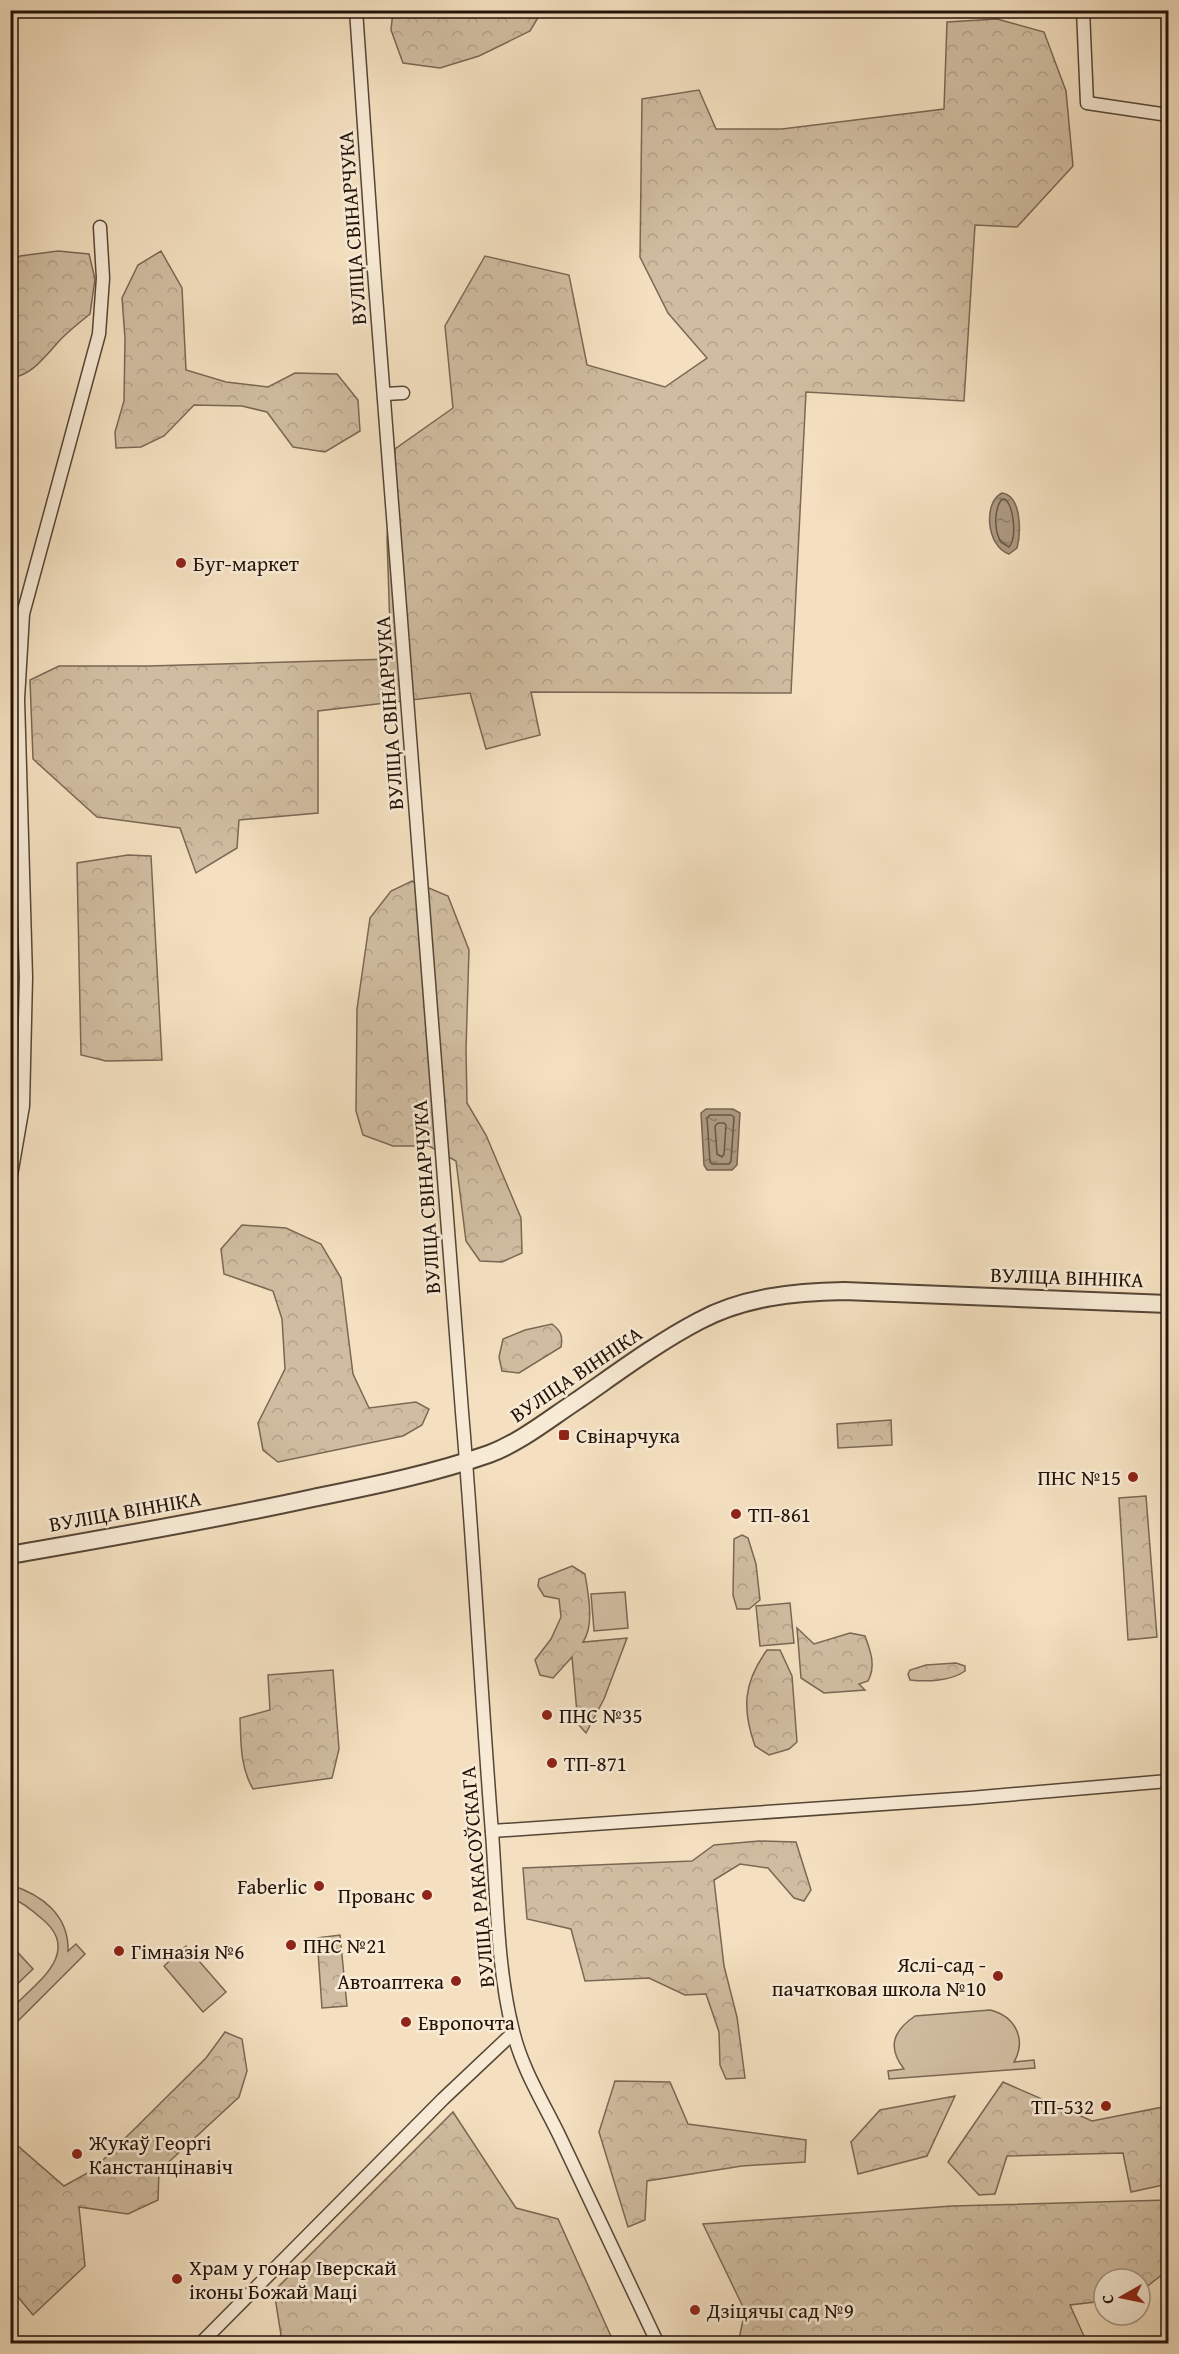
<svg xmlns="http://www.w3.org/2000/svg" width="1179" height="2354" viewBox="0 0 1179 2354" font-family="'Gentium Book Plus',serif">
<style>
.forest{fill:url(#forest-crowns);stroke:#796854;stroke-width:1.5}
.pitch{fill:#d0bda1;stroke:#796854;stroke-width:1.5}
.water{fill:url(#water-ripples);stroke:#756451;stroke-width:1.5}
.lines{fill:none;stroke-linecap:round;stroke-linejoin:round}
.shore{stroke:#685644;stroke-width:1.5}
.minor-casing{stroke:#564636;stroke-width:15}
.tertiary-casing{stroke:#564636;stroke-width:20}
.minor{stroke:#f8ebd6;stroke-width:12}
.tertiary{stroke:#f8ebd6;stroke-width:16}
.poi-dot{fill:#8f2418;stroke:#f8ebd6;stroke-width:2}
.labels{text-anchor:middle;dominant-baseline:central;stroke-width:5;stroke-linejoin:round;paint-order:stroke}
.street-label{font-size:21px;fill:#221208;stroke:#f8ebd6}
.poi-label{font-size:21px;fill:#221208;stroke:#f8ebd6;text-anchor:start}
</style>
<defs>
<pattern id="forest-crowns" width="20" height="18" patternUnits="userSpaceOnUse" patternTransform="scale(1.5)"><rect width="20" height="18" fill="#d0bda1"/><path d="M2 6a3 3 0 1 1 6 0M12 15a3 3 0 1 1 6 0" fill="none" stroke="#b2a189"/></pattern>
<pattern id="water-ripples" width="26" height="14" patternUnits="userSpaceOnUse" patternTransform="scale(1.5)"><rect width="26" height="14" fill="#ad9a81"/><path d="M2 4q2-2 4 0t4 0M15 11q2-2 4 0t4 0" fill="none" stroke="#8c7c68"/></pattern>
</defs>
<rect width="100%" height="100%" fill="#f4e0c0"/>
<filter id="stains"><feTurbulence type="fractalNoise" baseFrequency=".00333" numOctaves="4"/><feColorMatrix values="0 0 0 0 .2 0 0 0 0 .09 0 0 0 0 .02 0 0 0 .5 -.17"/></filter>
<radialGradient id="worn" r=".72"><stop offset=".6" stop-color="#630" stop-opacity="0"/><stop offset="1" stop-color="#630" stop-opacity=".3"/></radialGradient>
<g class="forest">
<path d="M 393,11 L 393,10 L 542,11 L 530,31 L 479,56 L 440,68 L 403,63 L 391,30 Z"/>
<path d="M 997,19 L 1044,32 L 1066,91 L 1073,166 L 1017,227 L 975,225 L 964,401 L 806,392 L 791,693 L 531,692 L 540,735 L 486,749 L 470,693 L 318,711 L 318,813 L 239,820 L 237,848 L 196,873 L 180,828 L 97,817 L 33,759 L 30,680 L 59,666 L 148,666 L 391,659 L 387,538 L 395,449 L 453,408 L 445,326 L 485,256 L 569,275 L 587,365 L 665,387 L 707,358 L 668,313 L 640,257 L 642,99 L 699,90 L 716,129 L 782,129 L 944,109 L 947,22 Z"/>
<path d="M 58,251 L 89,254 L 95,279 L 90,314 C 80,322 70,330 61,339 C 46,355 33,375 11,378 L 11,264 L 20,256 Z"/>
<path d="M 161,251 L 182,288 L 186,370 L 226,382 L 268,387 L 295,373 L 337,374 L 358,400 L 360,431 L 325,452 L 293,447 L 267,412 L 242,406 L 194,405 L 164,436 L 141,447 L 116,448 L 115,432 L 124,401 L 125,338 L 122,298 L 138,265 Z"/>
<path d="M 128,855 L 151,856 L 162,1060 L 106,1061 L 81,1055 L 77,863 Z"/>
<path d="M 412,881 L 448,896 L 469,950 L 466,1049 L 467,1103 L 486,1135 L 521,1218 L 522,1253 L 502,1262 L 480,1261 L 466,1241 L 456,1161 L 429,1146 L 393,1146 L 363,1135 L 356,1111 L 357,1009 L 370,918 L 391,891 Z"/>
<path d="M 242,1225 L 286,1228 L 321,1244 L 341,1278 L 353,1374 L 369,1408 L 416,1402 L 429,1409 L 422,1425 L 403,1436 L 278,1462 L 263,1450 L 258,1423 L 285,1369 L 282,1319 L 273,1291 L 224,1274 L 221,1249 Z"/>
<path d="M 552,1324 C 561,1331 563,1336 561,1347 L 519,1373 L 502,1371 L 499,1357 L 503,1339 L 525,1330 Z"/>
<path d="M 891,1420 L 892,1445 L 838,1448 L 837,1424 Z"/>
<path d="M 1146,1496 L 1157,1637 L 1128,1640 L 1119,1498 Z"/>
<path d="M 742,1535 L 748,1538 L 756,1564 L 760,1600 L 749,1609 L 737,1609 L 733,1595 L 734,1539 Z"/>
<path d="M 572,1566 L 585,1574 C 588,1594 595,1624 583,1642 L 627,1638 L 604,1699 L 586,1733 L 578,1724 L 572,1657 L 553,1678 L 540,1675 L 535,1660 L 551,1639 L 561,1617 L 559,1599 L 544,1596 L 538,1586 L 539,1579 Z"/>
<path d="M 790,1603 L 794,1643 L 760,1646 L 756,1606 Z"/>
<path d="M 797,1628 L 814,1644 L 850,1633 L 865,1636 C 871,1652 876,1666 868,1681 L 859,1684 L 865,1690 L 824,1693 L 801,1678 Z"/>
<path d="M 767,1650 L 780,1650 L 792,1676 L 797,1742 L 789,1749 L 769,1755 L 755,1746 C 742,1709 743,1683 767,1650 Z"/>
<path d="M 956,1663 L 965,1666 L 965,1671 C 951,1681 928,1682 910,1680 L 908,1674 L 910,1670 L 926,1665 Z"/>
<path d="M 333,1670 L 339,1749 L 332,1778 L 253,1789 C 240,1767 241,1743 240,1718 L 270,1710 L 268,1675 Z"/>
<path d="M 759,1841 L 796,1842 L 811,1890 L 804,1901 L 794,1898 L 768,1868 L 740,1864 L 714,1880 L 724,1966 L 737,2017 L 745,2078 L 726,2079 L 720,2065 L 719,2032 L 706,1994 L 685,1995 L 649,1978 L 585,1981 L 571,1929 L 527,1919 L 523,1868 L 692,1861 L 714,1845 Z"/>
<path d="M 340,1935 L 347,2006 L 322,2008 L 317,1938 Z"/>
<path d="M 225,2032 L 242,2039 L 247,2071 L 239,2097 L 159,2171 L 158,2200 L 128,2214 L 79,2207 L 85,2266 L 33,2315 L 18,2297 L 11,2282 L 11,2140 L 64,2186 L 93,2170 L 206,2058 Z"/>
<path d="M 615,2081 L 670,2082 L 688,2124 L 806,2140 L 805,2162 L 742,2166 L 647,2181 L 645,2220 L 628,2227 L 599,2132 Z"/>
<path d="M 1003,2082 L 1092,2121 L 1168,2106 L 1168,2184 L 1131,2192 L 1123,2153 L 1007,2156 L 995,2194 L 979,2195 L 948,2162 Z"/>
<path d="M 955,2096 L 927,2156 L 858,2174 L 851,2142 L 880,2110 Z"/>
<path d="M 453,2112 L 516,2208 L 558,2219 L 614,2343 L 274,2343 L 281,2335 L 274,2291 Z"/>
<path d="M 1168,2200 L 1168,2270 L 1140,2292 L 1140,2279 L 1104,2279 L 1104,2301 L 1070,2305 L 1087,2343 L 741,2343 L 739,2339 L 745,2311 L 703,2224 L 952,2206 Z"/>
</g>
<g class="pitch">
<path d="M 625,1592 L 628,1628 L 594,1631 L 591,1594 Z"/>
<path d="M 11,1885 C 42,1895 69,1915 68,1951 L 76,1944 L 85,1954 L 11,2028 L 11,2009 C 36,1983 84,1952 41,1918 C 32,1910 22,1902 11,1898 Z"/>
<path d="M 11,1945 L 33,1969 L 11,1990 Z"/>
<path d="M 186,1946 L 226,1992 L 203,2012 L 164,1966 Z"/>
<path d="M 990,2010 C 1015,2016 1027,2039 1014,2062 L 1034,2060 L 1035,2068 L 889,2079 L 888,2071 L 904,2069 C 887,2047 893,2031 915,2016 Z"/>
</g>
<g class="water">
<path d="M 1002,493 C 1022,496 1021,533 1017,548 L 1009,554 C 986,546 983,502 1002,493 Z"/>
<path d="M 706,1109 L 733,1109 L 740,1113 L 737,1165 L 732,1170 L 707,1170 L 704,1165 L 701,1113 Z"/>
</g>
<g class="lines">
<g class="shore">
<path d="M 1005,499 C 1014,507 1017,538 1009,547 L 1001,542 C 994,531 994,511 1001,500 Z"/>
<path d="M 710,1115 L 731,1115 L 734,1117 L 731,1161 L 729,1164 L 712,1164 L 710,1162 L 707,1118 Z"/>
<path d="M 718,1123 L 724,1123 L 726,1125 L 724,1154 L 722,1157 L 717,1154 L 715,1126 Z"/>
</g>
<defs>
<g id="minor">
<path d="M 356,10 L 374,270 L 462,1412 C 474,1552 481,1693 492,1833 C 497,1897 497,1969 513,2031 C 522,2069 543,2102 560,2137 C 592,2206 625,2275 658,2344"/>
<path d="M 1083,10 L 1087,103 L 1168,115"/>
<path d="M 385,394 L 403,393"/>
<path d="M 10,1181 L 23,1106 L 26,977 L 18,699 L 23,614 L 99,334 L 103,278 L 100,227"/>
<path d="M 492,1831 L 970,1798 L 1168,1781"/>
<path d="M 200,2344 L 443,2099 L 513,2033"/>
</g>
<path id="tertiary" d="M 10,1555 C 112,1537 213,1520 313,1498 C 372,1486 432,1474 489,1454 C 521,1442 549,1419 578,1400 C 617,1373 657,1343 699,1321 C 743,1297 795,1292 844,1291 L 1168,1304"/>
</defs>
<use href="#minor" class="minor-casing"/>
<use href="#tertiary" class="tertiary-casing"/>
<use href="#minor" class="minor"/>
<use href="#tertiary" class="tertiary"/>
</g>
<g class="poi-dot">
<circle cx="181" cy="563" r="6"/>
<rect x="558" y="1429" width="12" height="12" rx="3"/>
<circle cx="1133" cy="1477" r="6"/>
<circle cx="736" cy="1514" r="6"/>
<circle cx="547" cy="1715" r="6"/>
<circle cx="552" cy="1763" r="6"/>
<circle cx="319" cy="1886" r="6"/>
<circle cx="427" cy="1895" r="6"/>
<circle cx="291" cy="1945" r="6"/>
<circle cx="119" cy="1951" r="6"/>
<circle cx="998" cy="1976" r="6"/>
<circle cx="456" cy="1981" r="6"/>
<circle cx="406" cy="2022" r="6"/>
<circle cx="1106" cy="2106" r="6"/>
<circle cx="77" cy="2154" r="6"/>
<circle cx="177" cy="2279" r="6"/>
<circle cx="695" cy="2310" r="6"/>
</g>
<g class="labels">
<g class="street-label">
<text transform="translate(352 228) rotate(-94)">ВУЛІЦА СВІНАРЧУКА</text>
<text transform="translate(389 713) rotate(-94)">ВУЛІЦА СВІНАРЧУКА</text>
<text transform="translate(426 1197) rotate(-94)">ВУЛІЦА СВІНАРЧУКА</text>
<text transform="translate(1067 1277) rotate(2)">ВУЛІЦА ВІННІКА</text>
<text transform="translate(576 1374) rotate(-34)">ВУЛІЦА ВІННІКА</text>
<text transform="translate(125 1511) rotate(-10)">ВУЛІЦА ВІННІКА</text>
<text transform="translate(477 1877) rotate(-95)">ВУЛІЦА РАКАСОЎСКАГА</text>
</g>
<g class="poi-label">
<text x="193" y="563">Буг-маркет</text>
<text x="576" y="1435">Свінарчука</text>
<text x="1121" y="1477" text-anchor="end">ПНС №15</text>
<text x="748" y="1514">ТП-861</text>
<text x="559" y="1715">ПНС №35</text>
<text x="564" y="1763">ТП-871</text>
<text x="307" y="1886" text-anchor="end">Faberlic</text>
<text x="415" y="1895" text-anchor="end">Прованс</text>
<text x="303" y="1945">ПНС №21</text>
<text x="131" y="1951">Гімназія №6</text>
<text x="986" y="1964" text-anchor="end">Яслі-сад -<tspan x="986" dy="24">пачатковая школа №10</tspan></text>
<text x="444" y="1981" text-anchor="end">Автоаптека</text>
<text x="418" y="2022">Европочта</text>
<text x="1094" y="2106" text-anchor="end">ТП-532</text>
<text x="89" y="2142">Жукаў Георгі<tspan x="89" dy="24">Канстанцінавіч</tspan></text>
<text x="189" y="2267">Храм у гонар Іверскай<tspan x="189" dy="24">іконы Божай Маці</tspan></text>
<text x="707" y="2310">Дзіцячы сад №9</text>
</g>
</g>
<rect width="1179" height="2354" fill="none" stroke="#f4e0c0" stroke-width="36"/>
<rect x="12" y="12" width="1155" height="2330" fill="none" stroke="#221208" stroke-width="3"/>
<rect x="18" y="18" width="1143" height="2318" fill="none" stroke="#221208" stroke-width="1.5"/>
<g transform="translate(1122 2297) rotate(261)"><circle r="28" fill="#f8ebd6" stroke="#a29484" stroke-width="1.5"/>
<path d="M0-4.5L10 22L0 15L-10 22Z" fill="#8f2418"/>
<text y="-9" font-size="16" font-weight="bold" text-anchor="middle" fill="#221208">С</text>
</g>
<rect width="100%" height="100%" filter="url(#stains)"/>
<rect width="100%" height="100%" fill="url(#worn)"/>
</svg>
